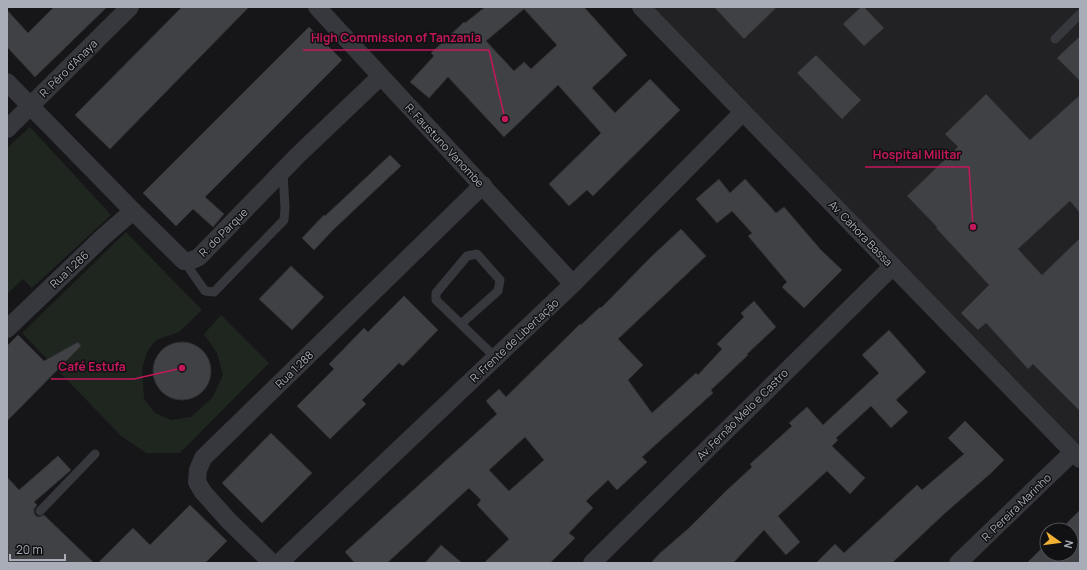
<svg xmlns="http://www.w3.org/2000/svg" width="1087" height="570" viewBox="0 0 1087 570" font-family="Manrope,sans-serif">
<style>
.built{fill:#222225}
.green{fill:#1e261f}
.building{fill:#404145;stroke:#303034;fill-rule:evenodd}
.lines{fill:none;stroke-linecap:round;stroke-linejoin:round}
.service{stroke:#37383d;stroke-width:9}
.minor{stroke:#37383d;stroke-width:18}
.labels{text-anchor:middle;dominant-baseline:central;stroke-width:3;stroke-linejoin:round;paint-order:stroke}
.street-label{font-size:11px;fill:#a8adb8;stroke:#111113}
.leader{fill:none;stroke:#c2185b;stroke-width:1.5}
.callout-dot{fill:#c2185b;stroke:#111113;stroke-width:1.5}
.callout-label{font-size:12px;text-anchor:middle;font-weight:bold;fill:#c2185b;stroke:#111113;stroke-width:3;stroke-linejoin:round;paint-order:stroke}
</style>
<rect width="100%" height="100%" fill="#161618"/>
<path class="built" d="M 653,7 L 1080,7 L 1080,448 Z"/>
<g class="green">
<path d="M 30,127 L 111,215 L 32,288 L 23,279 L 7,294 L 7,148 Z"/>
<path d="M 126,232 L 202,310 L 179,332 L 156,340 L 147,352 L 142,369 L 144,399 L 155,413 L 171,420 L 191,417 L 212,398 L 223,375 L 217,353 L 204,334 L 221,315 L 269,363 L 180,453 L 146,453 L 121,436 L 22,333 Z"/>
</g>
<g class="building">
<path d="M 54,7 L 107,7 L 35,77 L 7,47 L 7,10 L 28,33 Z"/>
<path d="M 182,7 L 249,7 L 110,149 L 75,115 Z"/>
<path d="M 485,7 L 584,7 L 627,55 L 592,88 L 615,113 L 650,79 L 680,110 L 593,196 L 587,190 L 569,206 L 549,184 L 601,133 L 558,85 L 504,137 L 448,77 L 429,98 L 410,82 L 434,56 L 431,53 L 464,22 L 465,23 ZM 524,9 L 557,45 L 531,69 L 524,62 L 514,71 L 486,41 Z"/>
<path d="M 714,7 L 777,7 L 744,39 Z"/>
<path d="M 861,7 L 864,7 L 884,28 L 864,46 L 843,24 Z"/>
<path d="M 309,27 L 342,60 L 205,197 L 224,214 L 213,227 L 193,209 L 176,226 L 143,193 Z"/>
<path d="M 1080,36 L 1080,81 L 1057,58 Z"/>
<path d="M 816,55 L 861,100 L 842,119 L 797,73 Z"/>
<path d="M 986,94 L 1030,140 L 1080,95 L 1080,213 L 1070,201 L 1018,249 L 1042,275 L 1080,238 L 1080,411 L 1033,364 L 1028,369 L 986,323 L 978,330 L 961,313 L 989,285 L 936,228 L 937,227 L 907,196 L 958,147 L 945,134 Z"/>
<path d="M 390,155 L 401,166 L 334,229 L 314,250 L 302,238 L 324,215 L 325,216 Z"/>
<path d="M 719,179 L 730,193 L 745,179 L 776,213 L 784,207 L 821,250 L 842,270 L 804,308 L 782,287 L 787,282 L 748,236 L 752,233 L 732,211 L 717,223 L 696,199 Z"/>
<path d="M 681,229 L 706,256 L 618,339 L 643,365 L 628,380 L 652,413 L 696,373 L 698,375 L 722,349 L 717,344 L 744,317 L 741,313 L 754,301 L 776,327 L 747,354 L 748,355 L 711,390 L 713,393 L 642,457 L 647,462 L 617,490 L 608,480 L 586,501 L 593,508 L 569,533 L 575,538 L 550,563 L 484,563 L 509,539 L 477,505 L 481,500 L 469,488 L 387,563 L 355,563 L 345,552 L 497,414 L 486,401 L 499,389 L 506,397 L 580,324 L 581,325 L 600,307 L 601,308 L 652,256 ZM 525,437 L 544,460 L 509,491 L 489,470 Z"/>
<path d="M 291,266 L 324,297 L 292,330 L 259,299 Z"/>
<path d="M 404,296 L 438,330 L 403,366 L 399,363 L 362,400 L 366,404 L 330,439 L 297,406 L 334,369 L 329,364 L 364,328 L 368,332 Z"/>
<path d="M 889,330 L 926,372 L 896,400 L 908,412 L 891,428 L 871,406 L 836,438 L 838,440 L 832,446 L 865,478 L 850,494 L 827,471 L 778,516 L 800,542 L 786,555 L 764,530 L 733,563 L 651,563 L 659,554 L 689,528 L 726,491 L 752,467 L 750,464 L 792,426 L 789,423 L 807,407 L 823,425 L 879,373 L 862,355 Z"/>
<path d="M 18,335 L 44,361 L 78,342 L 81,346 L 7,421 L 7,346 Z"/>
<circle cx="182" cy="371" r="29"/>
<path d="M 965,421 L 1004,460 L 990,474 L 944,514 L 892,563 L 816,563 L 835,544 L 844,553 L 917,485 L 922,490 L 964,454 L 948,438 Z"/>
<path d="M 271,433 L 312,473 L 262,523 L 222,483 Z"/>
<path d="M 58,456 L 71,470 L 34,502 L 37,505 L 34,509 L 34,513 L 36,516 L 39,517 L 44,515 L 94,563 L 7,563 L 7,477 L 19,490 Z"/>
<path d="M 190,505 L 227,541 L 205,563 L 98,563 L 133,528 L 150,545 Z"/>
<path d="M 1080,510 L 1080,563 L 1027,563 L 1047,543 L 1047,554 L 1071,554 L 1071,530 L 1060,530 Z"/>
<path d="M 441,545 L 462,563 L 425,563 Z"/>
</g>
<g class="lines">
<g class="service">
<path d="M 1055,39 L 1080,14"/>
<path d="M 184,261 L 205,291 L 214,292 L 284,220 L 285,208 L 283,172"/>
<path d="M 461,324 L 498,291 L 500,280 L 477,254 L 467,256 L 436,293 L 436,300 L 496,358"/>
<path d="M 40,511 L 95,454"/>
</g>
<g class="minor">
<path d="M 317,7 C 402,100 488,191 573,284"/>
<path d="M 641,7 L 1080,459"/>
<path d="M 7,82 L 133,211 L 184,261 L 190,261 L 199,257 L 297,156 L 380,77"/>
<path d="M 7,129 L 130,7"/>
<path d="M 7,329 L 103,237 L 133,211"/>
<path d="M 272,563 L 228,520 L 203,492 L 197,482 L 198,470 L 203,458 L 483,185"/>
<path d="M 279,563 L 573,284 L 743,112"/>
<path d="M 592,563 L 893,266"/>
<path d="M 958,563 L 1073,452"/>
</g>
</g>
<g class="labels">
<g class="street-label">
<text transform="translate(68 68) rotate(-45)">R. Pêro d'Anaya</text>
<text transform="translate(445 145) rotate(47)">R. Faustuno Vanombe</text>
<text transform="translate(223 232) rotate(-45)">R. do Parque</text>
<text transform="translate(861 233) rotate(46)">Av. Cahora Bassa</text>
<text transform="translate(69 269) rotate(-43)">Rua 1.286</text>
<text transform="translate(514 340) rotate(-43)">R. Frente de Libertação</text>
<text transform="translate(294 369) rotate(-44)">Rua 1.288</text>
<text transform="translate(742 414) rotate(-45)">Av. Fernão Melo e Castro</text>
<text transform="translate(1016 507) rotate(-44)">R. Pereira Marinho</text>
</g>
</g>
<path class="leader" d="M505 119L489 50H303M973 227L969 167H865M182 368L134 379H51"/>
<g class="callout-dot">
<circle cx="505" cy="119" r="4"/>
<circle cx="973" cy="227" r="4"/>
<circle cx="182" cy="368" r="4"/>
</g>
<g class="callout-label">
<text x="396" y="42">High Commission of Tanzania</text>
<text x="917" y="159">Hospital Militar</text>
<text x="92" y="371">Café Estufa</text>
</g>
<rect width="1087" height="570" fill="none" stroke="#a8adb8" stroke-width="16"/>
<g transform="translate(1059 542) rotate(104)"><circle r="19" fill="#111113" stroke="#4d4f55"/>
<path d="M0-3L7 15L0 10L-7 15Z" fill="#f2b134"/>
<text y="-6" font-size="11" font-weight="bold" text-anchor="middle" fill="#a8adb8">N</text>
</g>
<path d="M10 554v6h55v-6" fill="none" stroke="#a8adb8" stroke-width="2"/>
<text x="16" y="554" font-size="12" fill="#a8adb8" stroke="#111113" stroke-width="3" paint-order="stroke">20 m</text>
</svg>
